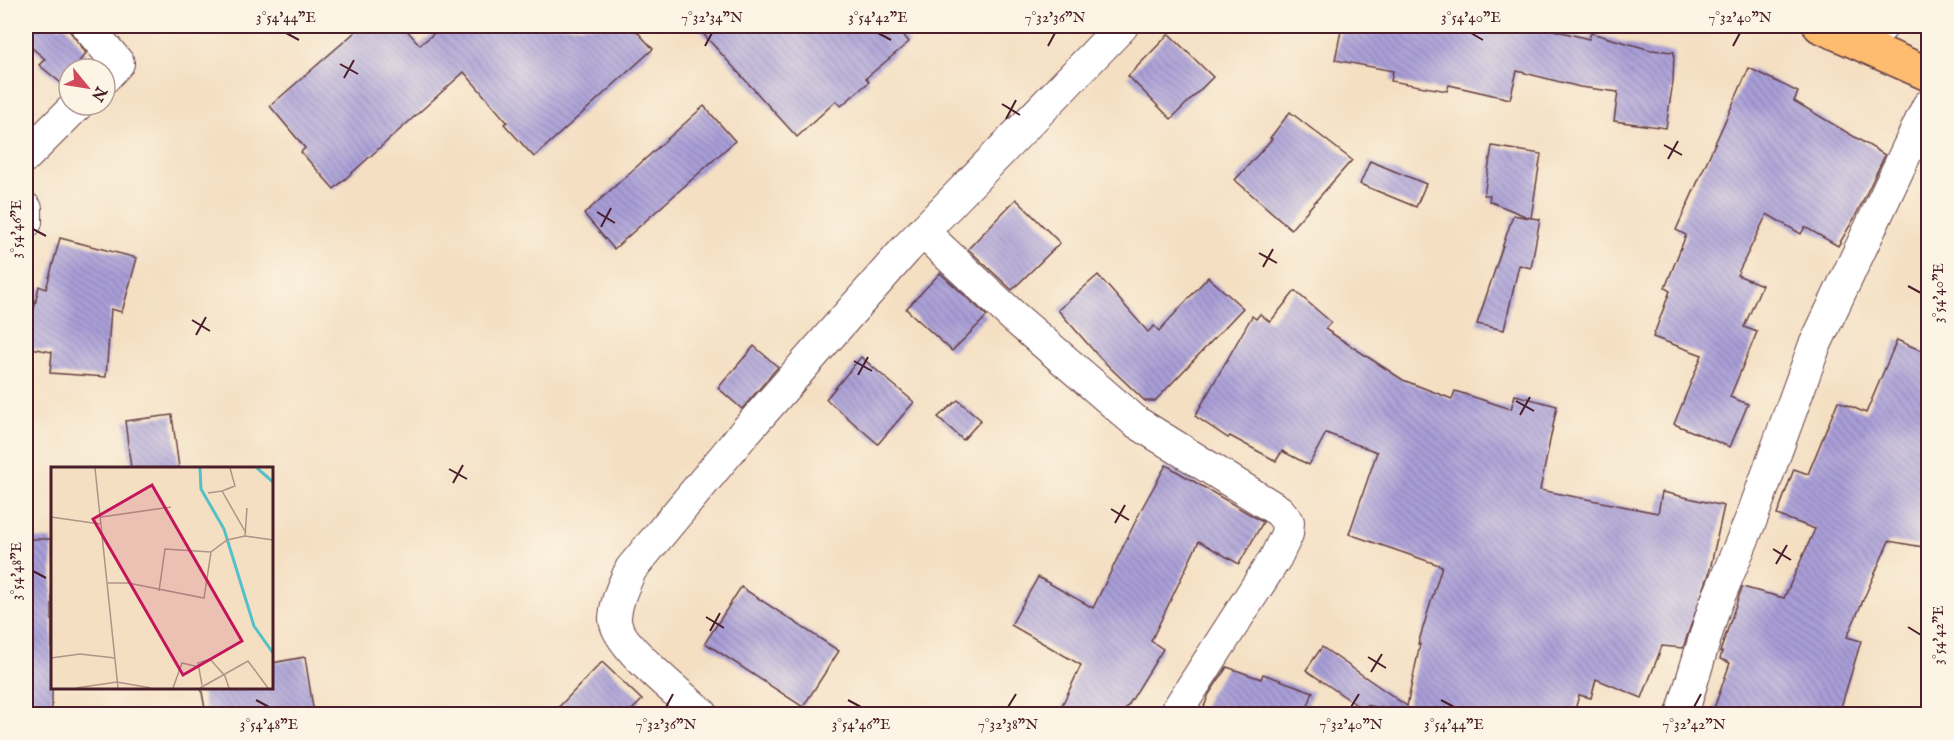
<svg xmlns="http://www.w3.org/2000/svg" width="1954" height="740" viewBox="0 0 1954 740" font-family="'IM FELL English',serif">
<style>
.building{fill:url(#building-back-hatch)}
.lines{fill:none;stroke-linecap:round;stroke-linejoin:round}
.minor-casing{stroke:#643c42;stroke-width:34}
.trunk-casing{stroke:#643c42;stroke-width:36}
.minor{stroke:#fff;stroke-width:32}
.trunk{stroke:#fdbc6f;stroke-width:33}
.ticks{fill:none;stroke:#4a1f2b;stroke-width:2}
.inset-river{fill:none;stroke:#53c0ca;stroke-width:3}
.inset-road{fill:none;stroke:#b09286;stroke-width:1.5}
.view{fill:#c2185b;fill-opacity:0.15;stroke:#c2185b;stroke-width:3}
.inset-edge{fill:none;stroke:#4a1f2b;stroke-width:3}
.neatline{fill:none;stroke:#4a1f2b;stroke-width:2}
.ticks-label{font-size:15px;text-anchor:middle;fill:#4a1f2b}
</style>
<defs>
<pattern id="building-back-hatch" width="6" height="6" patternUnits="userSpaceOnUse" patternTransform="scale(1.5)"><rect width="6" height="6" fill="#a99fd8"/><path d="M-1 5l2 2M0 0l6 6M5-1l2 2" fill="none" stroke="#8c81af"/></pattern>
</defs>
<rect width="100%" height="100%" fill="#fcf5e5"/>
<filter id="ink" filterUnits="userSpaceOnUse"><feTurbulence type="fractalNoise" baseFrequency=".0167" numOctaves="2"/><feDisplacementMap in="SourceGraphic" scale="12" xChannelSelector="R" yChannelSelector="G"/><feConvolveMatrix kernelMatrix="1 2 1 2 8 2 1 2 1" color-interpolation-filters="sRGB"/></filter>
<filter id="wash" filterUnits="userSpaceOnUse"><feTurbulence type="fractalNoise" baseFrequency=".008" numOctaves="4" result="noise"/><feDisplacementMap in="SourceGraphic" scale="24" xChannelSelector="R" yChannelSelector="G"/><feGaussianBlur stdDeviation="1.35" result="paint"/><feColorMatrix in="noise" values="0 0 0 0 0 0 0 0 0 0 0 0 0 0 0 0 0 1.4 0 .05"/><feComposite in="paint" operator="in"/></filter>
<g filter="url(#wash)">
<rect width="100%" height="100%" fill="#f4dfc2"/>
<g id="blocks">
<g class="building">
<path d="M 26,26 L 66,26 L 86,53 L 73,69 L 69,69 L 69,73 L 61,83 L 39,65 L 45,59 L 26,43 Z"/>
<path d="M 362,26 L 403,26 L 420,45 L 443,26 L 632,26 L 653,49 L 534,157 L 504,124 L 507,122 L 464,72 L 334,189 L 301,152 L 305,148 L 270,106 Z"/>
<path d="M 696,26 L 896,26 L 909,42 L 866,78 L 869,82 L 841,106 L 836,101 L 797,137 Z"/>
<path d="M 1342,26 L 1510,26 L 1533,31 L 1535,26 L 1538,26 L 1589,39 L 1591,33 L 1651,50 L 1674,52 L 1673,81 L 1666,128 L 1614,121 L 1618,92 L 1580,87 L 1517,71 L 1510,99 L 1449,85 L 1447,91 L 1391,81 L 1393,71 L 1335,60 Z"/>
<path d="M 1169,34 L 1213,77 L 1171,119 L 1128,76 Z"/>
<path d="M 1749,68 L 1798,92 L 1794,101 L 1885,155 L 1855,217 L 1838,246 L 1805,227 L 1801,234 L 1767,214 L 1737,275 L 1762,285 L 1744,327 L 1757,332 L 1730,397 L 1748,404 L 1730,447 L 1674,424 L 1702,355 L 1653,337 L 1670,291 L 1665,288 L 1686,235 L 1676,230 Z"/>
<path d="M 704,106 L 735,141 L 614,249 L 584,214 Z"/>
<path d="M 1290,112 L 1352,160 L 1291,229 L 1235,180 L 1272,139 L 1270,138 Z"/>
<path d="M 1492,146 L 1541,154 L 1531,218 L 1540,219 L 1531,268 L 1519,265 L 1504,330 L 1477,324 L 1513,215 L 1530,218 L 1489,201 L 1490,195 L 1484,195 Z"/>
<path d="M 1370,161 L 1426,184 L 1416,207 L 1360,184 Z"/>
<path d="M 1016,199 L 1060,243 L 1012,290 L 968,249 Z"/>
<path d="M 60,238 L 137,258 L 122,312 L 111,309 L 106,377 L 50,373 L 52,352 L 26,347 L 39,286 L 46,289 Z"/>
<path d="M 940,273 L 987,316 L 952,351 L 906,309 Z"/>
<path d="M 1098,275 L 1148,332 L 1154,326 L 1159,331 L 1208,277 L 1243,308 L 1155,401 L 1145,401 L 1100,358 L 1058,310 Z"/>
<path d="M 1295,291 L 1331,322 L 1325,329 L 1403,380 L 1452,399 L 1455,391 L 1511,409 L 1515,395 L 1557,406 L 1540,490 L 1658,513 L 1662,492 L 1724,506 L 1709,574 L 1683,648 L 1662,646 L 1642,698 L 1596,679 L 1591,698 L 1579,695 L 1574,714 L 1406,714 L 1367,705 L 1364,710 L 1306,670 L 1322,647 L 1407,706 L 1420,644 L 1418,644 L 1442,566 L 1349,534 L 1377,452 L 1326,433 L 1309,465 L 1282,451 L 1276,461 L 1230,436 L 1228,438 L 1195,416 L 1252,316 L 1256,319 L 1260,314 L 1270,322 Z"/>
<path d="M 1897,340 L 1929,354 L 1929,548 L 1889,541 L 1847,637 L 1861,641 L 1839,714 L 1712,714 L 1730,663 L 1720,659 L 1722,652 L 1720,652 L 1742,587 L 1784,598 L 1815,529 L 1777,515 L 1794,469 L 1808,474 L 1838,401 L 1866,413 Z"/>
<path d="M 754,346 L 778,367 L 742,409 L 718,388 Z"/>
<path d="M 861,357 L 914,402 L 878,444 L 826,399 Z"/>
<path d="M 958,400 L 981,420 L 963,440 L 938,417 Z"/>
<path d="M 172,415 L 179,468 L 131,468 L 125,421 Z"/>
<path d="M 1166,465 L 1263,522 L 1239,564 L 1199,541 L 1151,641 L 1163,649 L 1123,714 L 1058,714 L 1081,665 L 1011,625 L 1038,577 L 1093,608 L 1142,508 Z"/>
<rect x="26" y="539" width="26" height="175"/>
<path d="M 741,587 L 839,651 L 803,707 L 705,643 Z"/>
<path d="M 305,657 L 314,714 L 206,714 L 201,687 L 272,687 L 272,663 Z"/>
<path d="M 602,662 L 642,700 L 628,714 L 552,714 Z"/>
<path d="M 1227,667 L 1261,679 L 1263,674 L 1313,692 L 1305,714 L 1201,714 L 1209,694 Z"/>
</g>
</g>
</g>
<g filter="url(#ink)">
<use href="#blocks" fill-opacity="0" stroke="#643c42" stroke-width="1.5"/>
<g class="lines">
<defs>
<g id="minor">
<path d="M 87,26 L 118,63 L 105,77"/>
<path d="M 1864,45 L 1882,26"/>
<path d="M 26,156 L 77,105"/>
<path d="M 26,209 L 26,222"/>
<path d="M 923,232 L 1014,317 L 1136,422 L 1279,511 L 1288,522 L 1287,534 L 1276,557 L 1175,714"/>
<path d="M 702,714 C 683,697 614,643 615,618 C 616,601 624,584 631,569 L 745,432 L 906,249 L 1122,26"/>
<path d="M 1682,714 L 1714,608 L 1752,517 L 1814,347 L 1928,106"/>
</g>
<path id="trunk" d="M 1820,26 L 1928,74"/>
</defs>
<use href="#minor" class="minor-casing"/>
<use href="#trunk" class="trunk-casing"/>
<use href="#minor" class="minor"/>
<use href="#trunk" class="trunk"/>
</g>
</g>
<path class="ticks" d="M 286,33 L 299,40M 878,33 L 891,40M 1471,33 L 1483,40M 705,46 L 712,33M 1048,46 L 1055,33M 1733,46 L 1740,33M 340,64 L 358,74M 344,78 L 354,60M 1002,104 L 1020,115M 1006,119 L 1016,100M 1664,145 L 1682,155M 1668,159 L 1678,141M 597,212 L 615,223M 601,227 L 611,208M 33,229 L 46,236M 1259,253 L 1277,263M 1263,267 L 1273,249M 1908,286 L 1921,293M 192,320 L 210,331M 196,335 L 206,317M 854,361 L 872,371M 858,375 L 868,357M 1516,401 L 1534,411M 1520,415 L 1530,397M 449,469 L 467,479M 453,483 L 463,465M 1111,509 L 1129,520M 1115,523 L 1125,505M 1773,549 L 1791,560M 1776,564 L 1787,545M 33,571 L 46,578M 706,617 L 724,628M 1908,627 L 1921,635M 710,631 L 720,613M 1368,657 L 1386,668M 1371,672 L 1382,654M 256,700 L 269,707M 848,700 L 861,707M 1441,700 L 1454,707M 666,707 L 673,694M 1008,707 L 1016,694M 1351,707 L 1359,694M 1694,707 L 1701,694"/>
<g transform="translate(51 467)">
<rect width="222" height="222" fill="#f4dfc2"/>
<path class="inset-river" d="M 149,1 L 150,22 L 173,62 L 203,159 L 222,186M 206,1 L 222,15"/>
<path class="inset-road" d="M 44,1 L 67,221M 171,24 L 184,19 L 179,1M 157,26 L 171,24 L 195,66M 196,41 L 194,69 L 222,73M 0,50 L 49,57M 50,50 L 120,40M 57,116 L 77,116 L 153,131 L 160,85 L 176,73 L 194,69M 108,124 L 114,82 L 160,85M 0,191 L 29,187 L 64,191M 151,218 L 147,196 L 159,192 L 174,209 L 178,221M 25,221 L 66,215 L 100,221M 122,221 L 131,196 L 148,200M 149,221 L 197,194 L 217,221"/>
<path class="view" d="M 101,18 L 191,174 L 132,208 L 42,52 Z"/>
<rect width="222" height="222" class="inset-edge"/>
</g>
<rect width="1954" height="740" fill="none" stroke="#fcf5e5" stroke-width="66"/>
<g transform="translate(87 87) rotate(120)"><circle r="28" fill="#fcf5e5" stroke="#b59f9b" stroke-width="1.5"/>
<path d="M0-4.5L10 22L0 15L-10 22Z" fill="#d1495b"/>
<text y="-9" font-size="16" font-weight="bold" text-anchor="middle" fill="#4a1f2b">N</text>
</g>
<rect x="33" y="33" width="1888" height="674" class="neatline"/>
<g class="ticks-label">
<text x="286" y="22">3°54'44"E</text>
<text x="712" y="22">7°32'34"N</text>
<text x="878" y="22">3°54'42"E</text>
<text x="1055" y="22">7°32'36"N</text>
<text x="1471" y="22">3°54'40"E</text>
<text x="1740" y="22">7°32'40"N</text>
<text transform="translate(16 229) rotate(-90)" y="5">3°54'46"E</text>
<text transform="translate(1938 293) rotate(-90)" y="5">3°54'40"E</text>
<text transform="translate(16 571) rotate(-90)" y="5">3°54'48"E</text>
<text transform="translate(1938 635) rotate(-90)" y="5">3°54'42"E</text>
<text x="269" y="729">3°54'48"E</text>
<text x="666" y="729">7°32'36"N</text>
<text x="861" y="729">3°54'46"E</text>
<text x="1008" y="729">7°32'38"N</text>
<text x="1351" y="729">7°32'40"N</text>
<text x="1454" y="729">3°54'44"E</text>
<text x="1694" y="729">7°32'42"N</text>
</g>
</svg>
